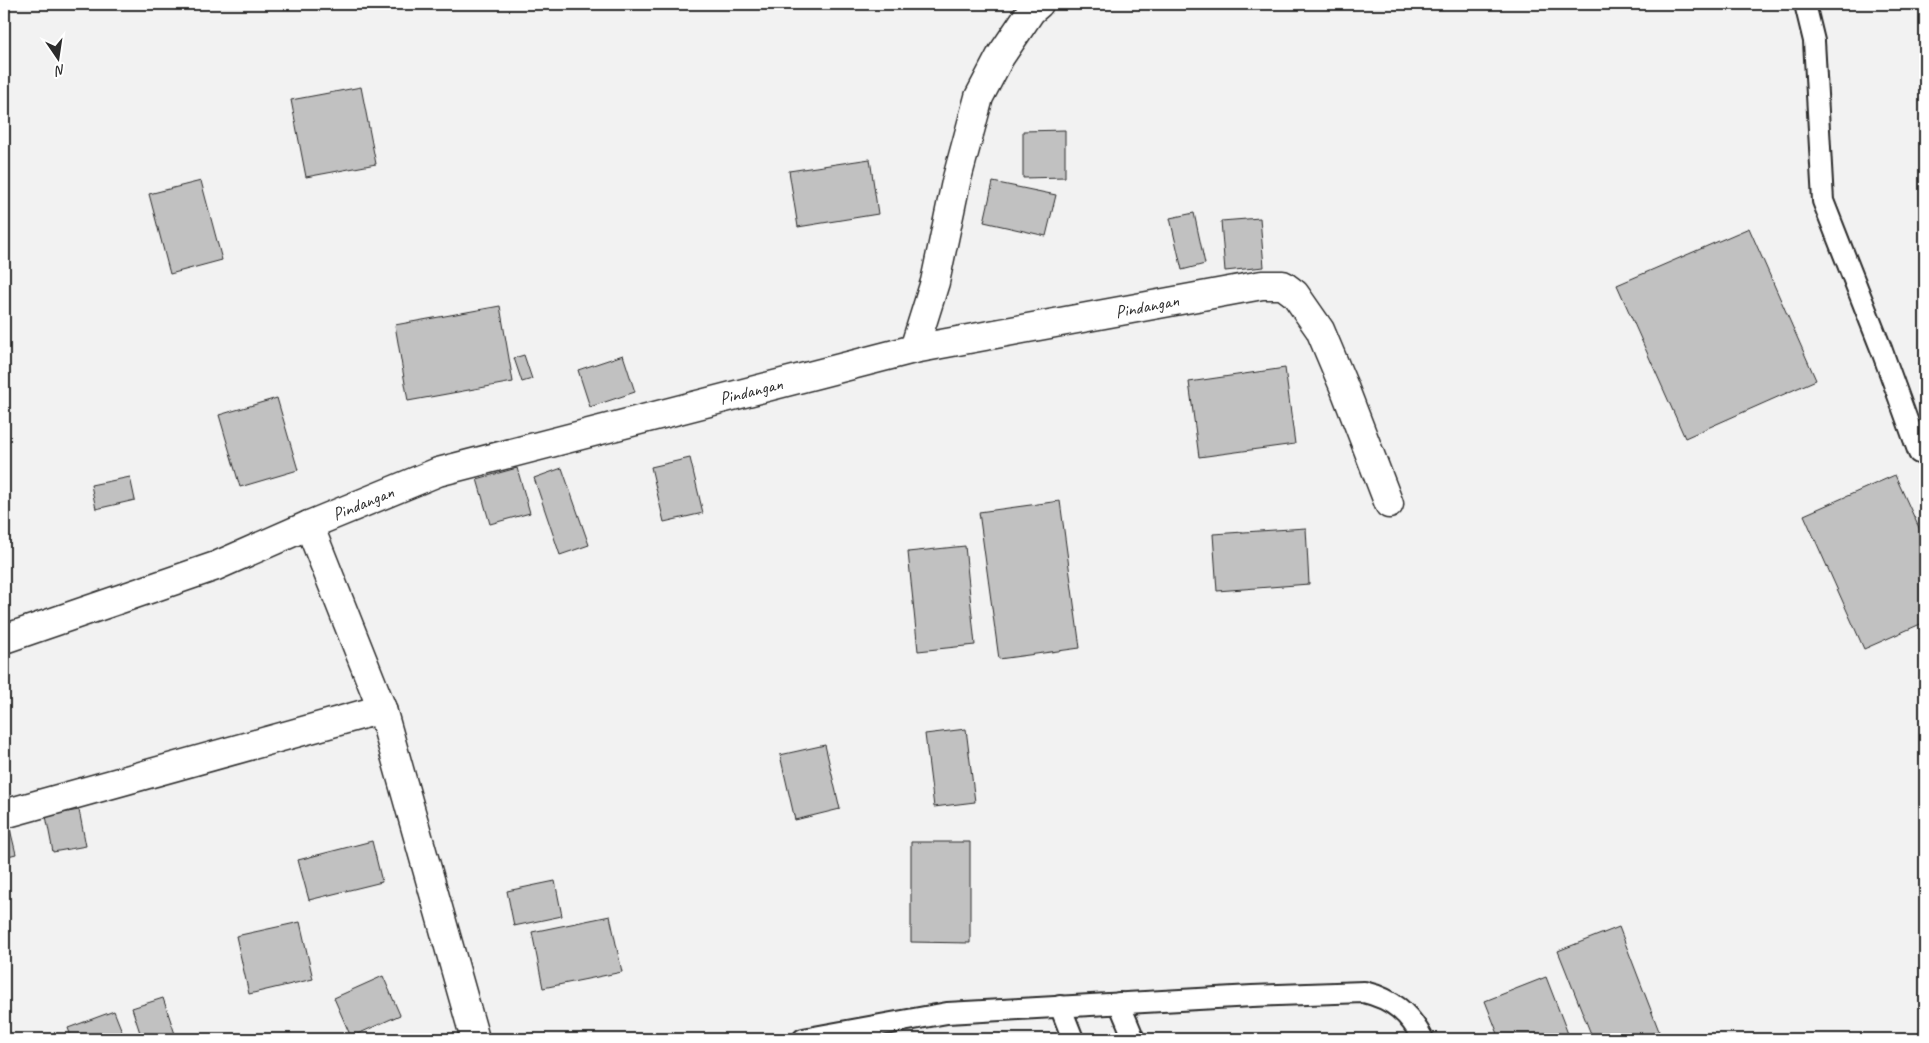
<svg xmlns="http://www.w3.org/2000/svg" width="1929" height="1043" viewBox="0 0 1929 1043" font-family="Caveat,sans-serif">
<style>
.building{fill:#c1c1c1;stroke:#2b2b2b}
.lines{fill:none;stroke-linecap:round;stroke-linejoin:round}
.service-casing{stroke:#2b2b2b;stroke-width:24}
.minor-casing{stroke:#2b2b2b;stroke-width:31}
.service{stroke:#fff;stroke-width:20}
.minor{stroke:#fff;stroke-width:28}
.labels{text-anchor:middle;dominant-baseline:central;stroke-width:4;stroke-linejoin:round;paint-order:stroke}
.street-label{font-size:18px;fill:#2b2b2b;stroke:#fff}
</style>
<rect width="100%" height="100%" fill="#f2f2f2"/>
<filter id="ink" filterUnits="userSpaceOnUse"><feTurbulence type="fractalNoise" baseFrequency=".02" numOctaves="2"/><feDisplacementMap in="SourceGraphic" scale="10" xChannelSelector="R" yChannelSelector="G"/><feConvolveMatrix kernelMatrix="1 2 1 2 8 2 1 2 1" color-interpolation-filters="sRGB"/></filter>
<g filter="url(#ink)">
<g class="building">
<path d="M 361,87 L 376,164 L 306,177 L 291,100 Z"/>
<path d="M 1065,130 L 1065,177 L 1023,178 L 1023,131 Z"/>
<path d="M 870,159 L 878,214 L 798,227 L 789,171 Z"/>
<path d="M 201,181 L 222,260 L 170,274 L 149,194 Z"/>
<path d="M 993,182 L 1056,195 L 1046,236 L 984,222 Z"/>
<path d="M 1194,213 L 1205,264 L 1182,270 L 1170,218 Z"/>
<path d="M 1260,218 L 1264,267 L 1225,271 L 1221,221 Z"/>
<path d="M 1749,228 L 1816,380 L 1685,438 L 1617,285 Z"/>
<path d="M 500,306 L 513,382 L 408,401 L 395,325 Z"/>
<path d="M 524,355 L 532,379 L 522,382 L 514,358 Z"/>
<path d="M 623,355 L 635,392 L 590,407 L 578,370 Z"/>
<path d="M 1285,368 L 1295,444 L 1199,457 L 1189,382 Z"/>
<path d="M 277,398 L 298,470 L 240,487 L 219,415 Z"/>
<path d="M 690,458 L 703,513 L 664,522 L 651,467 Z"/>
<path d="M 517,468 L 530,513 L 490,524 L 477,479 Z"/>
<path d="M 562,468 L 589,545 L 560,555 L 534,478 Z"/>
<path d="M 1895,475 L 1925,541 L 1925,622 L 1864,649 L 1804,515 Z"/>
<path d="M 130,477 L 135,500 L 96,509 L 91,485 Z"/>
<path d="M 1060,501 L 1080,648 L 999,659 L 979,512 Z"/>
<path d="M 1306,528 L 1309,584 L 1217,591 L 1213,534 Z"/>
<path d="M 965,546 L 975,645 L 918,651 L 908,552 Z"/>
<path d="M 966,729 L 975,802 L 934,807 L 925,734 Z"/>
<path d="M 825,745 L 840,809 L 795,820 L 780,755 Z"/>
<path d="M 79,810 L 86,846 L 53,852 L 46,816 Z"/>
<path d="M 10,829 L 16,854 L 4,857 L 4,830 Z"/>
<path d="M 372,841 L 382,882 L 309,900 L 298,860 Z"/>
<path d="M 911,842 L 970,842 L 970,943 L 911,942 Z"/>
<path d="M 555,881 L 562,916 L 514,926 L 507,891 Z"/>
<path d="M 610,916 L 622,972 L 543,988 L 532,932 Z"/>
<path d="M 300,922 L 313,979 L 249,994 L 236,936 Z"/>
<path d="M 1619,927 L 1659,1031 L 1637,1039 L 1593,1039 L 1558,951 Z"/>
<path d="M 383,976 L 400,1015 L 351,1037 L 334,998 Z"/>
<path d="M 1546,977 L 1570,1039 L 1500,1039 L 1485,1001 Z"/>
<path d="M 163,998 L 176,1037 L 168,1039 L 142,1039 L 132,1008 Z"/>
<path d="M 114,1011 L 125,1039 L 72,1039 L 68,1028 Z"/>
</g>
<g class="lines">
<defs>
<g id="service">
<path d="M 1805,4 L 1814,41 L 1823,201 L 1882,351 L 1919,453"/>
<path d="M 1119,1003 L 1134,1039"/>
<path d="M 1060,1006 L 1073,1039"/>
<path d="M 803,1039 L 947,1013 L 1252,996 L 1364,992 C 1393,999 1409,1013 1423,1039"/>
</g>
<g id="minor">
<path d="M 914,349 L 935,282 L 956,182 L 979,97 L 1000,57 L 1031,11 L 1039,4"/>
<path d="M 309,525 L 382,709 L 475,1039"/>
<path d="M 4,639 L 216,566 L 309,525 L 438,472 L 914,349 L 1262,285 L 1283,285 L 1295,294 L 1320,330 L 1344,387 L 1389,504"/>
<path d="M 4,814 L 382,709"/>
</g>
</defs>
<use href="#service" class="service-casing"/>
<use href="#minor" class="minor-casing"/>
<use href="#service" class="service"/>
<use href="#minor" class="minor"/>
</g>
</g>
<g class="labels">
<g class="street-label">
<text transform="translate(1147 306) rotate(-11)">Pindangan</text>
<text transform="translate(751 391) rotate(-14)">Pindangan</text>
<text transform="translate(363 503) rotate(-22)">Pindangan</text>
</g>
</g>
<rect width="1929" height="1043" fill="none" stroke="#fff" stroke-width="20"/>
<rect x="10" y="10" width="1909" height="1023" fill="none" stroke="#2b2b2b" stroke-width="2" filter="url(#ink)"/>
<g transform="translate(58 58) rotate(167)" stroke="#ffffff" stroke-width="4" paint-order="stroke">
<path d="M0-4L9 19L0 12L-9 19Z" fill="#2b2b2b"/>
<text y="-8" font-size="14" font-weight="bold" text-anchor="middle" fill="#2b2b2b">N</text>
</g>
</svg>
